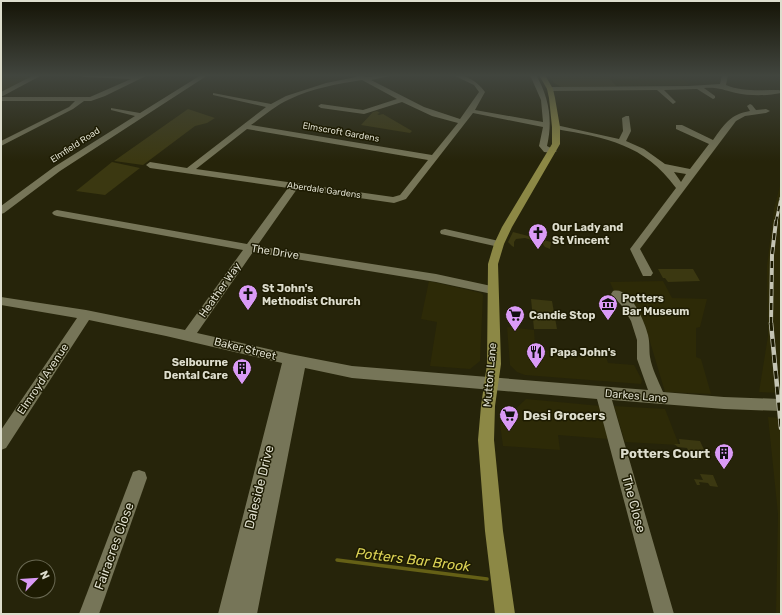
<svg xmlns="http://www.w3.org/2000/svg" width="782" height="615" viewBox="0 0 782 615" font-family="Rubik,sans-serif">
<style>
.built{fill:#2d2a07}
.green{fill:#3b3811}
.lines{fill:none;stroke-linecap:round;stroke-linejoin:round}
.stream{stroke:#656016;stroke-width:3.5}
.minor{fill:#767558;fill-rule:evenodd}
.major{fill:#8c8845;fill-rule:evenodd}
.rail-far2-casing{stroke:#c4c4b3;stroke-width:3}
.rail-far1-casing{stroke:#c4c4b3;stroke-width:4}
.rail-casing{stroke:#c4c4b3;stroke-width:4.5}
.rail-far2{stroke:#1d1b02;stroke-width:2;stroke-dasharray:5.5;stroke-linecap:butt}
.rail-far1{stroke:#1d1b02;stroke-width:2.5;stroke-dasharray:7;stroke-linecap:butt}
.rail{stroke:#1d1b02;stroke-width:3;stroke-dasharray:8;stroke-linecap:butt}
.labels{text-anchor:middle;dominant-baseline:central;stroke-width:3;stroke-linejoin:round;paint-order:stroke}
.far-street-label{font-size:9px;fill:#ddddcd;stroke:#1d1b02}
.poi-label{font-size:11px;font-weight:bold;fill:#ddddcd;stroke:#1d1b02;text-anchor:start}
.street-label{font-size:11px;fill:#ddddcd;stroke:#1d1b02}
.near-poi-label{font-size:13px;font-weight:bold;fill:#ddddcd;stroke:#1d1b02;text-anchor:start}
.near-street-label{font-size:13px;fill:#ddddcd;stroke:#1d1b02}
.near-water-label{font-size:14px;font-style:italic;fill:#dbd255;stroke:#1d1b02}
</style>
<rect width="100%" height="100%" fill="#26240a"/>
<g class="built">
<path d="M 549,75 L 678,75 L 689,85 L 562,87 L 554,83 Z"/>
<path d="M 781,182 L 781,393 L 759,392 L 768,336 L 767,266 L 774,209 Z"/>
<path d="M 429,281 L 481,293 L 483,295 L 480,361 L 470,369 L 430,366 L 437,322 L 421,319 Z"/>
<path d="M 663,281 L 672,298 L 707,299 L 700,327 L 696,328 L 696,357 L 701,359 L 711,394 L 665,392 L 645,325 L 629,296 L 626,293 L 614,291 L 610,282 Z"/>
<path d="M 507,327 L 534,330 L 535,345 L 542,350 L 605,354 L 608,363 L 634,365 L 642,380 L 641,384 L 525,375 L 517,372 L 510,365 Z"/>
<path d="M 526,399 L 601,406 L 609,439 L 558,435 L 560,450 L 503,446 L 500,424 Z"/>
<path d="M 614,406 L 665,409 L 679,445 L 625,442 Z"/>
<path d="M 768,417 L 781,418 L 781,614 L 776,614 L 778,514 Z"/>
</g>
<g class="green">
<path d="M 1,75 L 36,75 L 1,94 Z"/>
<path d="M 549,75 L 601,75 L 603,77 L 608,77 L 607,75 L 639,75 L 640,76 L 638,79 L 611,77 L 610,79 L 616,86 L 562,87 L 554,83 Z"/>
<path d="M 188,109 L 215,118 L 207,123 L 195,126 L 143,165 L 114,161 Z"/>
<path d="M 377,111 L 380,113 L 377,114 L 379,115 L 383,114 L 412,131 L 410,133 L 361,125 L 373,112 Z"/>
<path d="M 112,162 L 140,168 L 105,195 L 76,191 Z"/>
<path d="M 513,232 L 551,242 L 550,249 L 545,247 L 542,243 L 525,238 L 516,239 L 514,242 L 514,247 L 512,246 L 508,242 Z"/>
<path d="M 658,269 L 693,269 L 700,281 L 668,282 L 665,278 L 663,278 Z"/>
<path d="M 531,299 L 552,301 L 557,329 L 534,329 Z"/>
<path d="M 679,439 L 700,441 L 705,452 L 701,452 L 702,454 L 696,454 L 699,460 L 693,460 L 687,448 L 678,447 L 674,444 L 680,444 Z"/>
<path d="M 700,474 L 713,475 L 718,487 L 710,486 L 708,483 L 699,482 L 700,485 L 697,485 L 694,479 L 703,480 Z"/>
</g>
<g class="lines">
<path class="stream" d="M 337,560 L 487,579"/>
<g class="minor">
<path d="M 34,75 L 42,75 L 1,97 L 90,97 L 131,79 L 84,77 L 81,75 L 148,75 L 105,96 L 91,101 L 84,101 L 73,109 L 1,146 L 1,141 L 69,107 L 75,101 L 1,101 L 1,92 Z"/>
<path d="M 201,75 L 208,75 L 60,171 L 4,213 L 1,214 L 1,206 L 54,167 L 135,116 L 111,110 L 111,108 L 140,113 Z"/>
<path d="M 354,75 L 362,75 L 365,77 L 395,75 L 371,80 L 424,107 L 460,119 L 479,92 L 474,85 L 453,75 C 467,75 477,81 485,92 L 475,110 L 543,122 L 541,100 L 530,75 L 536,75 C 549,97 553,120 547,146 L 557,151 L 553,153 L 544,152 L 539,146 L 543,127 L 473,113 L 406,199 L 394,203 L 297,189 L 257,246 L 436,274 L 496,287 L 498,290 L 496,293 L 492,294 L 436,282 L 253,252 L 197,333 L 290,354 L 352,366 L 648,390 L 637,359 L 637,340 L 631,321 L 622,306 L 611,294 L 613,291 C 630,286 645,322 648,335 C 650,343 649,350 650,357 C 652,369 658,380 663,392 L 724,397 L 781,399 L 781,411 L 724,409 L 612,400 L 674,614 L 654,614 L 597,399 L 352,378 L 305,368 L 257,614 L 218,614 L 282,363 L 166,336 L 89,320 L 6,448 L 1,450 L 1,430 L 77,318 L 1,305 L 1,297 L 86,310 L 185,330 L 243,250 L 57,216 L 54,215 L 52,213 L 54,211 L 57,210 L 247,244 L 288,188 L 150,168 L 146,165 L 150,162 L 187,168 L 266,107 L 213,95 L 213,93 L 271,104 L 286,96 L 326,83 L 356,77 ZM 362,80 L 397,99 L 363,110 L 321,104 L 318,106 L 321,108 L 364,114 L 402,102 L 432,116 L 458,123 L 432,155 L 251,125 C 264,116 276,105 290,99 C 312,88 338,84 362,80 ZM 247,129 L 428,160 L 400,195 L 393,197 L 196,169 Z"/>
<path d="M 722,75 L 728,75 L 726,85 C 742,92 761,90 779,90 L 781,91 L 781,93 C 767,96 750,96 736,93 C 723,90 718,87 704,88 L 715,96 L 715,98 L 713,99 L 697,89 L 664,90 L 676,102 L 673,104 L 657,90 L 550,91 L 547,89 L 550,87 L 688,86 L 720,84 Z"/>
<path d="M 750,104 L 752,105 L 756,110 L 766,109 L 770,111 L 766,113 L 745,116 L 736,121 L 640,249 L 653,273 L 651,276 L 643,276 L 630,249 L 676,188 C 644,144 607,138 556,129 L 552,127 L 556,125 L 619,139 L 623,131 L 622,118 L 626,116 L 629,116 L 631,131 L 626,141 L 644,149 L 665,164 L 690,169 L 709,144 L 676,129 L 676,125 L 682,125 L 713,140 C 724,125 730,114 750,111 L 747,106 ZM 674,172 L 686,174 L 681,182 Z"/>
<path d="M 445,229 L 499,241 L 504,244 L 499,247 L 441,234 L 440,232 L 441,230 Z"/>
<path d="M 139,470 L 145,472 L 147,478 L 99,614 L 79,614 L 133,472 Z"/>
</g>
<path class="major" d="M 539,75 L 545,75 L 553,89 L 555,98 L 560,127 L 560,144 L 512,227 L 504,244 L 498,264 L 501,364 L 495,406 L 494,440 L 503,531 L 515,614 L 495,614 L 485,531 L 478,440 L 481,406 L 487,364 L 488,264 L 494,244 L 502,227 L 552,144 L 552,127 L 549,98 L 547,89 Z"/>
<defs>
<path id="rail-far2" d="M 776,222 L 781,198"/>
<path id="rail-far1" d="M 771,324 L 772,255 L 776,221"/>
<path id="rail" d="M 771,323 L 781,428"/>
</defs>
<use href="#rail-far2" class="rail-far2-casing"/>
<use href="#rail-far1" class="rail-far1-casing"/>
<use href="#rail" class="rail-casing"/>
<use href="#rail-far2" class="rail-far2"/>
<use href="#rail-far1" class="rail-far1"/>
<use href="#rail" class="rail"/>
</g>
<linearGradient id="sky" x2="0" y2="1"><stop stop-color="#151406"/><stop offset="0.47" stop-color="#41453e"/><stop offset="1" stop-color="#41453e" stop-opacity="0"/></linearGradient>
<rect width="782" height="161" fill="url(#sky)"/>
<defs>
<symbol id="church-pin" viewBox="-11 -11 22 30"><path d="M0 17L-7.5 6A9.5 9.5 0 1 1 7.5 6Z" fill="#da9af6" stroke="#1d1b02"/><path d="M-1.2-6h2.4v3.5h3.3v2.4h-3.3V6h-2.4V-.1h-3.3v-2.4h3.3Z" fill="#111"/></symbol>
<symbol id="museum-pin" viewBox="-11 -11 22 30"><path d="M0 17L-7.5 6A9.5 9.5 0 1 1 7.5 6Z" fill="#da9af6" stroke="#1d1b02"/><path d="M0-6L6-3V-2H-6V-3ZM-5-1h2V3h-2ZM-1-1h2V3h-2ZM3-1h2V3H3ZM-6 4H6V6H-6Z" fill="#111"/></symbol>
<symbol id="supermarket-pin" viewBox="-11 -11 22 30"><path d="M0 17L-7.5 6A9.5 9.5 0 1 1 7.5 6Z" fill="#da9af6" stroke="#1d1b02"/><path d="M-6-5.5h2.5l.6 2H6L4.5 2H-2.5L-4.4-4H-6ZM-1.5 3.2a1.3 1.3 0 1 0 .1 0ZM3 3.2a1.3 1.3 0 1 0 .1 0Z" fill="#111"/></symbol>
<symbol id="restaurant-pin" viewBox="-11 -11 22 30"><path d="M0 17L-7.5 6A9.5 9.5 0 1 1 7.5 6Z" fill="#da9af6" stroke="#1d1b02"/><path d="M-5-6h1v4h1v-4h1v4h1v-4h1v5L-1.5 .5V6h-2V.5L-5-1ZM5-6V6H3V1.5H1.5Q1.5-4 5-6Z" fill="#111"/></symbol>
<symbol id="building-pin" viewBox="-11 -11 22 30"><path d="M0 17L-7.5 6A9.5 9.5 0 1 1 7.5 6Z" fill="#da9af6" stroke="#1d1b02"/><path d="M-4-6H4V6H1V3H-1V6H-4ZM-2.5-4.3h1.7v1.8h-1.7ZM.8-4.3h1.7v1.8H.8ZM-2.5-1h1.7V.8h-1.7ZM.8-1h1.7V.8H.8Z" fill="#111"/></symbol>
</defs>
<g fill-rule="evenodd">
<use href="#church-pin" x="527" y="222" width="22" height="30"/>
<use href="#church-pin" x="237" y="283" width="22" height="30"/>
<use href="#museum-pin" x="597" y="293" width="22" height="30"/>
<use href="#supermarket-pin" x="504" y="304" width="22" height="30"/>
<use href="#restaurant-pin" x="525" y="341" width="22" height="30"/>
<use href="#building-pin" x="231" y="357" width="22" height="30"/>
<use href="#supermarket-pin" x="498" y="404" width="22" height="30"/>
<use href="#building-pin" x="713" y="442" width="22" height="30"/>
</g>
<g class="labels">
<g class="far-street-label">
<text transform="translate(341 132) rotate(10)">Elmscroft Gardens</text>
<text transform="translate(75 145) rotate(-33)">Elmfield Road</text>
<text transform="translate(324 190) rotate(8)">Aberdale Gardens</text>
</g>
<g class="poi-label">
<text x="552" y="227">Our Lady and<tspan x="552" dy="13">St Vincent</tspan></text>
<text x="262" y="288">St John's<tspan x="262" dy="13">Methodist Church</tspan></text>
<text x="622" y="298">Potters<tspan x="622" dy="13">Bar Museum</tspan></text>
<text x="529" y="315">Candie Stop</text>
<text x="550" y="352">Papa John's</text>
<text x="228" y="362" text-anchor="end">Selbourne<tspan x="228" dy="13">Dental Care</tspan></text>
</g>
<g class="street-label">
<text transform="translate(275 252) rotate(9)">The Drive</text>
<text transform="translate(220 290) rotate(-55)">Heather Way</text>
<text transform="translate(245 349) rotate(14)">Baker Street</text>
<text transform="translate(490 375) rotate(-85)">Mutton Lane</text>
<text transform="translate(43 379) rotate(-56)">Elmroyd Avenue</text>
<text transform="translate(636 396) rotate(5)">Darkes Lane</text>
</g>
<g class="near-poi-label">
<text x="523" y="415">Desi Grocers</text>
<text x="710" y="453" text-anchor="end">Potters Court</text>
</g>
<g class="near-street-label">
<text transform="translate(259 487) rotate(-76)">Daleside Drive</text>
<text transform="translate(634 504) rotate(75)">The Close</text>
<text transform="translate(114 546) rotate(-70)">Fairacres Close</text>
</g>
<g class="near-water-label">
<text transform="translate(413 560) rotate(7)">Potters Bar Brook</text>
</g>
</g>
<rect width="782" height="615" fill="none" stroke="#ddddcd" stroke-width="4"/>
<g transform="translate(36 579) rotate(65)"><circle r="19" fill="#1d1b02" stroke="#6a6953"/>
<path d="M0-3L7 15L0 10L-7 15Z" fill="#da9af6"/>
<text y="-6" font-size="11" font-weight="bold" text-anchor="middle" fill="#ddddcd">N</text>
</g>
</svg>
